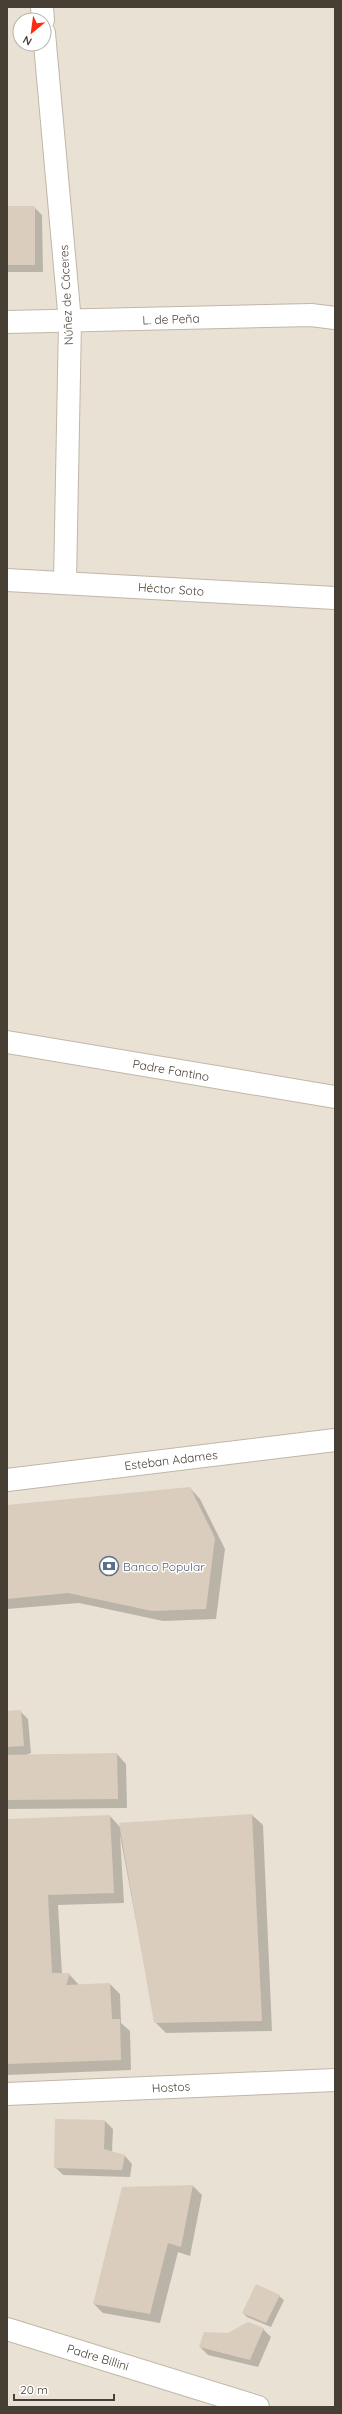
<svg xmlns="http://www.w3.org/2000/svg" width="342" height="2414" viewBox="0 0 342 2414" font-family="Quicksand,sans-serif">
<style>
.residential{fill:#e9e1d3;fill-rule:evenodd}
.shadow{fill:#0003}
.building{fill:#dbcdbd}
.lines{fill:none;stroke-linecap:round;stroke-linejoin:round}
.minor-casing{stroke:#c1b7a7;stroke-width:24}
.minor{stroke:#fff;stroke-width:22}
.labels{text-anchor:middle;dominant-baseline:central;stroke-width:3;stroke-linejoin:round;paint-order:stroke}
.street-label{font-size:12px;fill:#483f34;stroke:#fff}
.service-label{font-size:12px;fill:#4e5e75;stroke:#fff;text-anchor:start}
</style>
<rect width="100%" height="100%" fill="#f5efe6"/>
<path class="residential" d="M 7,7 L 335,7 L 335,2407 L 7,2407 ZM 20,20 L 44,20 L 44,44 L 20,44 Z"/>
<g class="shadow">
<path d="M 7,207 L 34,207 L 42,215 L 43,272 L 7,272 Z"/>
<path d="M 190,1488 L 200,1499 L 225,1549 L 216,1619 L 163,1621 L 79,1603 L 7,1609 L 7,1507 Z"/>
<path d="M 20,1711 L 28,1719 L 31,1753 L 26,1755 L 117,1754 L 126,1764 L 127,1808 L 7,1809 L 7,1712 Z"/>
<path d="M 252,1815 L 263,1825 L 272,2031 L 166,2033 L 155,2022 L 120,1835 L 124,1903 L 58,1905 L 62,1974 L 69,1974 L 79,1985 L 110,1984 L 120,1994 L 121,2023 L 130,2031 L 131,2070 L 7,2075 L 7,1820 L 110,1816 L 120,1827 L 120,1824 Z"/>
<path d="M 56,2120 L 105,2121 L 113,2129 L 112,2152 L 125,2156 L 132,2164 L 130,2177 L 63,2175 L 55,2167 Z"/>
<path d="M 193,2186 L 202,2195 L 190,2256 L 178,2252 L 160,2323 L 103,2313 L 94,2304 Z"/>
<path d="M 279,2296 L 284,2300 L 271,2327 L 247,2317 L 243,2313 Z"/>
<path d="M 263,2329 L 271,2337 L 258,2367 L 208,2355 L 200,2347 L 229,2334 Z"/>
</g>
<g class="building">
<rect x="7" y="206" width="28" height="59"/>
<path d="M 190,1487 L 215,1538 L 206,1609 L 152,1611 L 68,1593 L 7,1599 L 7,1505 Z"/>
<path d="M 21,1710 L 24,1746 L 7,1747 L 7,1711 Z"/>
<path d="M 117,1753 L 118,1799 L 7,1800 L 7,1755 Z"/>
<path d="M 252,1814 L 262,2021 L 154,2023 L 119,1823 Z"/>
<path d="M 110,1815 L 114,1893 L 48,1895 L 52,1973 L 70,1973 L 66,1985 L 110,1983 L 112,2019 L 120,2019 L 121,2060 L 7,2064 L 7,1819 Z"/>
<path d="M 55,2119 L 105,2120 L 104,2149 L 125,2155 L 122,2170 L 54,2168 Z"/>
<path d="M 193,2185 L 181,2247 L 168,2243 L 150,2314 L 93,2304 L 122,2187 Z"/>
<path d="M 256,2284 L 280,2295 L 266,2323 L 242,2313 Z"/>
<path d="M 248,2322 L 264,2328 L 250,2360 L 199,2347 L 204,2332 L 228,2333 Z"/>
</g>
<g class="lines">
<defs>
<g id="minor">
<path d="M 42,7 L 43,20"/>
<path d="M 44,33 L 70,322 L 65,582"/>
<path d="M 7,322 L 311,315 L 335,318"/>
<path d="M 7,580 L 335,598"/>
<path d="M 7,1042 L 335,1097"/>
<path d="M 7,1480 L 335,1440"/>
<path d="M 7,2094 L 335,2080"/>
<path d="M 7,2329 L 258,2407"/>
</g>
</defs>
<use href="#minor" class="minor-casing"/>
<use href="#minor" class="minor"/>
</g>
<defs>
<symbol id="bank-ring" viewBox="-11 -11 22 22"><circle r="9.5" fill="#fff" stroke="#5c6f8a" stroke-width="1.5"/><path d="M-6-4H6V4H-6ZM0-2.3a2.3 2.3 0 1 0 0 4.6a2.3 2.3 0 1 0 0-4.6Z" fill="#5c6f8a"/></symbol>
</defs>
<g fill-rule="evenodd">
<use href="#bank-ring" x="98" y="1555" width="22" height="22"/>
</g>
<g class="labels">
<g class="street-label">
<text transform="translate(66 295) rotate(-93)">Núñez de Cáceres</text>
<text transform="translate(171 319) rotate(-2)">L. de Peña</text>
<text transform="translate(171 589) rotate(4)">Héctor Soto</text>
<text transform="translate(171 1070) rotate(10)">Padre Fantino</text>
<text transform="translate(171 1460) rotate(-7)">Esteban Adames</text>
<text transform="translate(171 2087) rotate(-3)">Hostos</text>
<text transform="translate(98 2357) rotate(17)">Padre Billini</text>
</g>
<g class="service-label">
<text x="123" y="1566">Banco Popular</text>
</g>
</g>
<rect width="342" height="2414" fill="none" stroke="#483f34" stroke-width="16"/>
<g transform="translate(32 32) rotate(209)"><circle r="19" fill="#ffffff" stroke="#b6b2ae"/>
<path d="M0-3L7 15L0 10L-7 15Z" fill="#ff2a13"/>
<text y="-6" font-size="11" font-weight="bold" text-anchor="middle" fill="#483f34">N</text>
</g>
<path d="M14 2394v6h100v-6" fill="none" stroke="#483f34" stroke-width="2"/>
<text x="20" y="2394" font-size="12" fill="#483f34" stroke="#ffffff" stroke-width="3" paint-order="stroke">20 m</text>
</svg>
